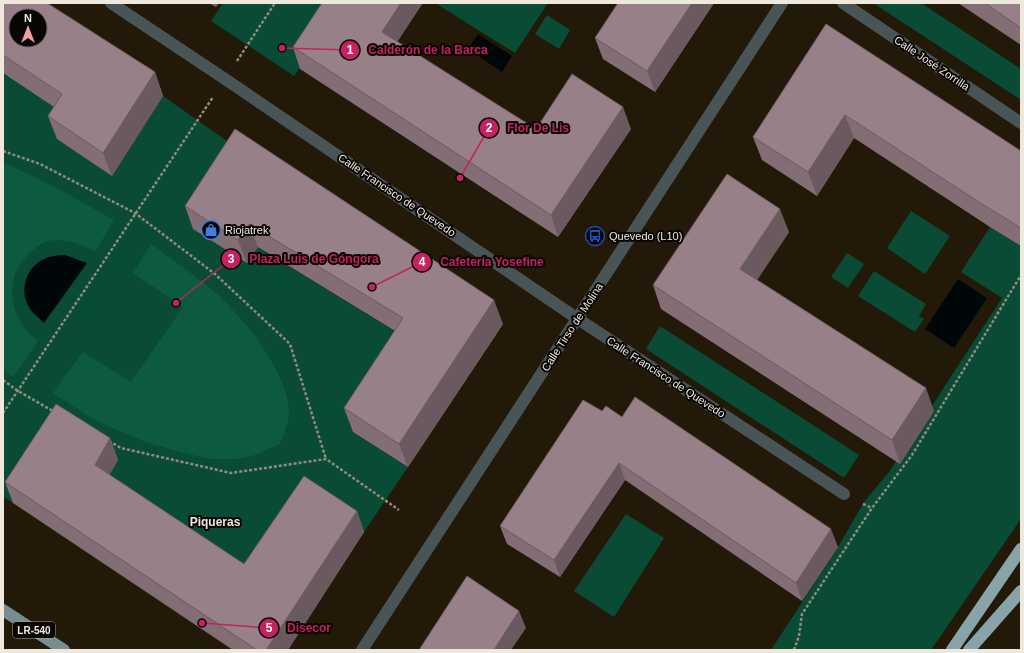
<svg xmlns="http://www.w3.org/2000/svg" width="1024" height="653" viewBox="0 0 1024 653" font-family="Helvetica,sans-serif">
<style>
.green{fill:#094b34}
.forest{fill:#0c5a3f}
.water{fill:#000709}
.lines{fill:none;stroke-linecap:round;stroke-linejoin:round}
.path{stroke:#928b7d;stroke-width:2.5;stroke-dasharray:3 2;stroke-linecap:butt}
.minor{stroke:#495456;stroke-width:12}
.major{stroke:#768d92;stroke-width:12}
.highway{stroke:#88a4a9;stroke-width:12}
.wall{fill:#836e75}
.shaded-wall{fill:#6a5a5f}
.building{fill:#988088;stroke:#6a5a5f;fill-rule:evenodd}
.labels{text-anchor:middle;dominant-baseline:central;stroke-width:4;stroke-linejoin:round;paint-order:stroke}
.shield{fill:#080502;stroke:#a9a49b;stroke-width:1}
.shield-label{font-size:10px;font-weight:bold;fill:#eee8dd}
.street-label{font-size:11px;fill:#eee8dd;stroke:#080502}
.poi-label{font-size:11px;fill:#eee8dd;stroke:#080502;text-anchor:start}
.neighbourhood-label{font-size:12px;font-weight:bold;fill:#eee8dd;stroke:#080502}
.leader{fill:none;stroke:#c42262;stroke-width:1.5}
.callout-dot{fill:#c42262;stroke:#080502;stroke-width:1.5}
.mark-label{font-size:12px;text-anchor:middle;font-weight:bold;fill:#fff}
.callout-label{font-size:12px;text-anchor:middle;font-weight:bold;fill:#c42262;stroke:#080502;stroke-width:4;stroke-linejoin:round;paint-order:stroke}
</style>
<rect width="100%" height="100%" fill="#221908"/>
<g class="green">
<path d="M 223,3 L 343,3 L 294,76 L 211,21 Z"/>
<path d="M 435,3 L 548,3 L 515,53 Z"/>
<path d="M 873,3 L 921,3 L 1021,69 L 1021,100 Z"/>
<path d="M 547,15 L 570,30 L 559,49 L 535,34 Z"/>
<path d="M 3,73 L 71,118 L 112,176 L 163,96 L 244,153 L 247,263 L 258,247 L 412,342 L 353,432 L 408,467 L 364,532 L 252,586 L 13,503 L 3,497 Z"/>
<path d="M 911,211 L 950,236 L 925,274 L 887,248 Z"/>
<path d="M 990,227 L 1021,246 L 1021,519 L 931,650 L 771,650 L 838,547 L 864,502 L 889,472 L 1002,298 L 961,272 Z"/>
<path d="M 847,253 L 864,264 L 848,288 L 831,277 Z"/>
<path d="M 874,271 L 926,304 L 919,316 L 924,319 L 915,332 L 858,296 Z"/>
<path d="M 660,326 L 859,455 L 844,478 L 646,349 Z"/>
<path d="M 626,514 L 664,538 L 614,617 L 574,591 Z"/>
</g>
<g class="forest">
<path d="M 3,164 L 9,165 L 57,188 L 114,220 L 96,251 C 79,244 66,238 48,241 C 40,243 31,251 26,257 C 23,261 19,265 17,269 C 6,295 15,325 38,341 L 13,377 L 3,369 Z"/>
<path d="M 151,244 C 173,260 196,276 217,294 C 245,320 288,372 289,412 C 289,423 284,433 280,444 L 255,455 L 237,459 L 211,459 L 184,453 L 145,442 L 94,420 L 53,393 L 83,352 L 131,382 L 183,307 L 133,273 Z"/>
</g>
<g class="water">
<path d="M 478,34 L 512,56 L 502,72 L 468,49 Z"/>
<path d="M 65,255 L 87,263 L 44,323 C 39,318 32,313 29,307 C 19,290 26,267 44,259 C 50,256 58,255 65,255 Z"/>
<path d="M 958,279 L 987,298 L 954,348 L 925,329 Z"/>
</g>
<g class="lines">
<g class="path">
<path d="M 237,61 L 275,3"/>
<path d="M 3,151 L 40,164 L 135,213 L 215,274 L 290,344 L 326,459"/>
<path d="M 3,380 L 18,391 L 53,411"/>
<path d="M 3,413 L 213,97"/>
<path d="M 109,441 L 121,448 L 231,473 L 326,459 L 399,510"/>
<path d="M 863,504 L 872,508"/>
<path d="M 794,650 L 799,636 L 802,614 L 872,508 L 912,455 L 1021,275"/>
</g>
<g class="minor">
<path d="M 111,3 L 225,79 L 578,319 L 844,494"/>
<path d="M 843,3 L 1021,123"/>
<path d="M 362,650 L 782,3"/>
</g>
<path class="major" d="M 3,610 L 64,650"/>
<g class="highway">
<path d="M 952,650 L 1021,549"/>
<path d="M 969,650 L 1021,591"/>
</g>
</g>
<g class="wall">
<path d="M 3,3 L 155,72 L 163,96 L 112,176 L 57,139 L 48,116 L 54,107 L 3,73 Z"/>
<path d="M 209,3 L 219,3 L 216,7 Z"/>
<path d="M 618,3 L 714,3 L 655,92 L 603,59 L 595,38 Z"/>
<path d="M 958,3 L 1021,3 L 1021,45 Z"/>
<path d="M 826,24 L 1021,151 L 1021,246 L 990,227 L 854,138 L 817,196 L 762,160 L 753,137 Z"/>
<path d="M 398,42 L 536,129 L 631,129 L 558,237 L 300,69 L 293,47 Z"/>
<path d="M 235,129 L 503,324 L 408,467 L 353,432 L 344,408 L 395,331 L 258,247 L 247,263 L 193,229 L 185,206 Z"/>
<path d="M 789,232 L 757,280 L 934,411 L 900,464 L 661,309 L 653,285 Z"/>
<path d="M 602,411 L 622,417 L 838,547 L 802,601 L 625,480 L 560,577 L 507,544 L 500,526 Z"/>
<path d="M 110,438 L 118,460 L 109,475 L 244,564 L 357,511 L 364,532 L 288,650 L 233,650 L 13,503 L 5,482 Z"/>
</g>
<g class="shaded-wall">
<path d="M 214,3 L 219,3 L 216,7 Z"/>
<path d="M 401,3 L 423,3 L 390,53 L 382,32 Z"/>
<path d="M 692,3 L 714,3 L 655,92 L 647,71 Z"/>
<path d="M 155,72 L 163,96 L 112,176 L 103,153 Z"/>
<path d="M 623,107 L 631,129 L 558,237 L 551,215 Z"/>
<path d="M 845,115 L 854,138 L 817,196 L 808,172 Z"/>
<path d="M 780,209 L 789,232 L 749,292 L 740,269 Z"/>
<path d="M 249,224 L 258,247 L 247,263 L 238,240 Z"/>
<path d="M 494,300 L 503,324 L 408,467 L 399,444 Z"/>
<path d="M 926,388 L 934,411 L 900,464 L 892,440 Z"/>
<path d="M 110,438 L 118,460 L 102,487 L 95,465 Z"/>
<path d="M 619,463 L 625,480 L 560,577 L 554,560 Z"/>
<path d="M 357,511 L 364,532 L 288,650 L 266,650 Z"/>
<path d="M 831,529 L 838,547 L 802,601 L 796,583 Z"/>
<path d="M 519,611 L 526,628 L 511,650 L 494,650 Z"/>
</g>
<g class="building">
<path d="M 3,3 L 47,3 L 155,72 L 103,153 L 48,116 L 62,94 L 3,55 ZM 16,16 L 40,16 L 40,40 L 16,40 Z"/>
<path d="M 322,3 L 401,3 L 382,32 L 536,129 L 572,74 L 623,107 L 551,215 L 293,47 Z"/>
<path d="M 618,3 L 692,3 L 647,71 L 595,38 Z"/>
<path d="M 985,3 L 1021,3 L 1021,28 Z"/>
<path d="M 826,24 L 1021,151 L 1021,228 L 982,204 L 845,115 L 808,172 L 753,137 Z"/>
<path d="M 235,129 L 494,300 L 399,444 L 344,408 L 403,318 L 249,224 L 238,240 L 185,206 Z"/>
<path d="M 727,174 L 780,209 L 740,269 L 926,388 L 892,440 L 653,285 Z"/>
<path d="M 635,397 L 831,529 L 796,583 L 619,463 L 554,560 L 500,526 L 583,400 L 602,411 L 606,406 L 622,417 Z"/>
<path d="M 56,404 L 110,438 L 95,465 L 244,564 L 304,476 L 357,511 L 266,650 L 257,650 L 5,482 Z"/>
<path d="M 467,576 L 519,611 L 494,650 L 419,650 Z"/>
</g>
<defs>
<symbol id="shop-ring" viewBox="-11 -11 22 22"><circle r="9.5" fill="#080502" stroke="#3f7fe0" stroke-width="1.5"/><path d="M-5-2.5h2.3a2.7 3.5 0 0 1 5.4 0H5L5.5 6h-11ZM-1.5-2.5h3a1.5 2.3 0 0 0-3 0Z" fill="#3f7fe0"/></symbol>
<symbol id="bus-ring" viewBox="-11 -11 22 22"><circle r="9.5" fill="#080502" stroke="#1a4fb4" stroke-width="1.5"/><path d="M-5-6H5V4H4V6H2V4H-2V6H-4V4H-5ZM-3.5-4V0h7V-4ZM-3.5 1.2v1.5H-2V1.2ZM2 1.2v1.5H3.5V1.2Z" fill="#1a4fb4"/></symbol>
</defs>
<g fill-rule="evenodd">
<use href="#shop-ring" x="200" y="219" width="22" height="22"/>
<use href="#bus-ring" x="584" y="225" width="22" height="22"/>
</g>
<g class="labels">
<rect class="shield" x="13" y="622" width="42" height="16" rx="3"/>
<g class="shield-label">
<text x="34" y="630">LR-540</text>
</g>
<g class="street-label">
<text transform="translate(932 63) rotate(34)">Calle José Zorrilla</text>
<text transform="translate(397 195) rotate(34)">Calle Francisco de Quevedo</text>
<text transform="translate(572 327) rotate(-57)">Calle Tirso de Molina</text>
<text transform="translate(666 377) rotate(33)">Calle Francisco de Quevedo</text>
</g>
<g class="poi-label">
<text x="225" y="230">Riojatrek</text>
<text x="609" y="236">Quevedo (L10)</text>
</g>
<g class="neighbourhood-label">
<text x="215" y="522">Piqueras</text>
</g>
</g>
<path class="leader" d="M282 48L350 50M460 178L489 128M176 303L231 259M372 287L422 262M202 623L269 628"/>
<g class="callout-dot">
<circle cx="282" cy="48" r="4"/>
<circle cx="460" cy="178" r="4"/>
<circle cx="176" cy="303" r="4"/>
<circle cx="372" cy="287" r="4"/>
<circle cx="202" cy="623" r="4"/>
<circle cx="350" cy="50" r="10"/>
<circle cx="489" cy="128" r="10"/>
<circle cx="231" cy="259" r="10"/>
<circle cx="422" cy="262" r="10"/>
<circle cx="269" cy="628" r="10"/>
</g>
<g class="mark-label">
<text x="350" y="54">1</text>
<text x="489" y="132">2</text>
<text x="231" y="263">3</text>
<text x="422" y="266">4</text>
<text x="269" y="632">5</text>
</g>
<g class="callout-label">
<text x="428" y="54">Calderón de la Barca</text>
<text x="538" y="132">Flor De Lis</text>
<text x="314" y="263">Plaza Luis de Góngora</text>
<text x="492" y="266">Cafetería Yosefine</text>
<text x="309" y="632">Disecor</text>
</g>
<rect width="1024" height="653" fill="none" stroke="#eee8dd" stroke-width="8"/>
<g transform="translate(28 28)"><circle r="19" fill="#080502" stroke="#64605a"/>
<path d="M0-3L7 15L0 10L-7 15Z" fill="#f49aa3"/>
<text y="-6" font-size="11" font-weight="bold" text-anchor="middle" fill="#eee8dd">N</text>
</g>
</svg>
